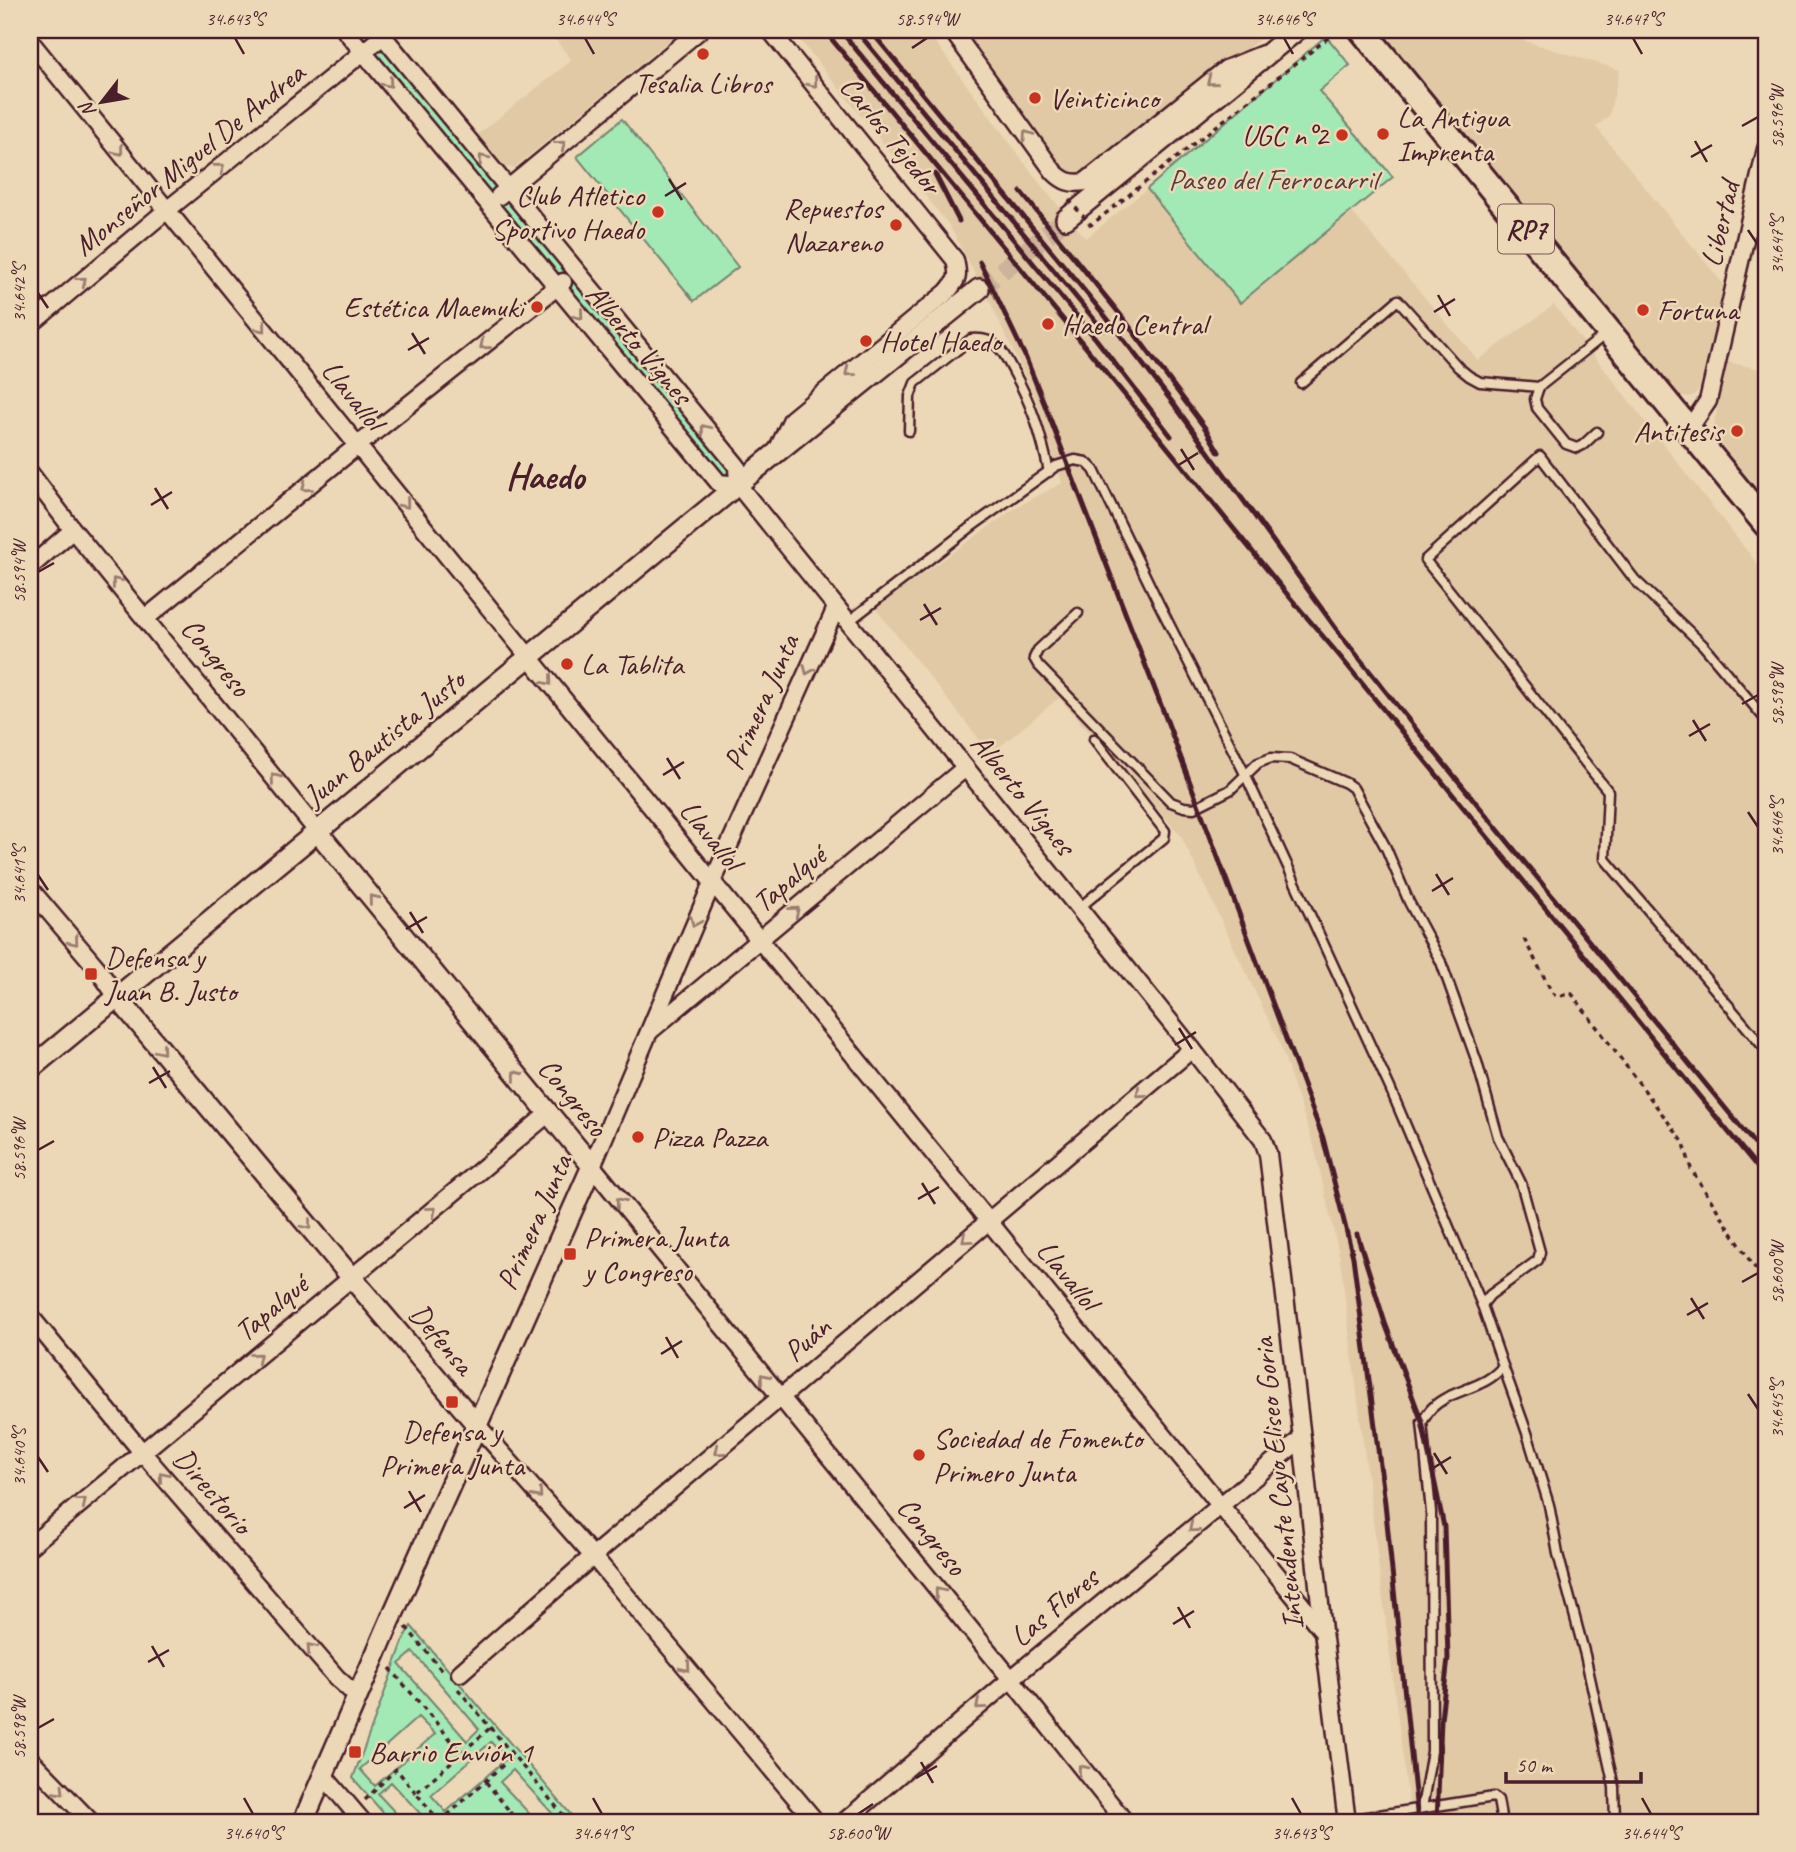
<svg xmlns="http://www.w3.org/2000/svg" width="1796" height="1852" viewBox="0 0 1796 1852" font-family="Caveat,sans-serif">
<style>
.built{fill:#e1c9a6}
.green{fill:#a3e9b6;stroke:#768470;stroke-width:2;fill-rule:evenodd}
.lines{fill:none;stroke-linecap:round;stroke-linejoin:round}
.tertiary-tunnel{stroke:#ccb39a;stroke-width:19;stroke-dasharray:19 10;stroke-linecap:butt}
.service-casing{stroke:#4a1f2b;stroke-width:13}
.minor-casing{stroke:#4a1f2b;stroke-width:21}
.tertiary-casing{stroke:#4a1f2b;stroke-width:24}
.primary-casing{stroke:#4a1f2b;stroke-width:30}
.path{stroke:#4a1f2b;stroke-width:3.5;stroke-dasharray:5 5;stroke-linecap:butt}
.service{stroke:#ecd8b6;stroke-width:8}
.minor{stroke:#ecd8b6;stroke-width:16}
.tertiary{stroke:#ecd8b6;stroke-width:19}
.primary{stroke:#ecd8b6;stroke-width:24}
.rail{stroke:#4a1f2b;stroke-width:5}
.path-bridge{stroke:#4a1f2b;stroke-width:3.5;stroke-dasharray:5 5;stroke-linecap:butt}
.oneway{stroke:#9b7c70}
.ticks{fill:none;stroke:#4a1f2b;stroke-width:2.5}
.poi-dot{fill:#c8321e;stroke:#ecd8b6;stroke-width:2.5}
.labels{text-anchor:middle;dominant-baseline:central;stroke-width:5;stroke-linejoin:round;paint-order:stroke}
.shield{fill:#ecd8b6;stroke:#7b5655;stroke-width:2}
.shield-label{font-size:28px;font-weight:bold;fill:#4a1f2b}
.poi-label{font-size:30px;fill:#4a1f2b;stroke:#ecd8b6;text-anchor:start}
.street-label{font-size:30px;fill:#4a1f2b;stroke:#ecd8b6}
.park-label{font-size:30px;fill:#573d40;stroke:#ecd8b6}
.district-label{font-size:37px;font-weight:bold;fill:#4a1f2b;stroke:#ecd8b6}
.neatline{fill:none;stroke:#4a1f2b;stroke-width:2.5}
.ticks-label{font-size:18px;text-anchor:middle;fill:#4a1f2b}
</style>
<rect width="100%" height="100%" fill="#ecd8b6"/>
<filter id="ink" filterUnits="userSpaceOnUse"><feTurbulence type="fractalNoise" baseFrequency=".0143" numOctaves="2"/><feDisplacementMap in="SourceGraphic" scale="14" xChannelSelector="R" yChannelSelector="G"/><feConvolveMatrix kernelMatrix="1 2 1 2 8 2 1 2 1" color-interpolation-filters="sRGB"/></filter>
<g filter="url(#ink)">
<g class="built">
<path d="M 548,30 L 682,30 L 514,168 L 503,167 L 476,136 L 572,60 Z"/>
<path d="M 792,30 L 926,30 L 1044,189 L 1086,238 L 1147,189 L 1240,303 L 1351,211 L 1478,360 L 1554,305 L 1766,575 L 1766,1822 L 1411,1822 L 1340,1259 L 1314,1146 L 1279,1042 L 1181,836 L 1059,698 L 991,754 L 875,608 L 1018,506 L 1062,483 L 1036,400 L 991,304 L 949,225 Z"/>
<path d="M 963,30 L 1271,30 L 1086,176 L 1073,177 L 1061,167 Z"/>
<path d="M 1381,30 L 1510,30 L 1509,36 L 1620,70 L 1609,116 L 1596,127 L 1724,285 L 1699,389 L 1693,396 L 1684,397 L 1676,393 Z"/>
<path d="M 1727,362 L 1766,370 L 1766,500 L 1715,436 L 1713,429 Z"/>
</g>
<g class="green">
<path d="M 354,30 L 370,30 L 727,467 L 728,471 L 727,475 L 723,476 Z"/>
<path d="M 1326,36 L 1350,65 L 1319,91 L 1393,177 L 1240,303 L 1147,189 Z"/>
<path d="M 622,119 L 738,267 L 694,301 L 577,157 Z"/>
<path d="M 411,1626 L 577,1822 L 560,1822 L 513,1770 L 500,1782 L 537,1822 L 428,1822 L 391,1782 L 378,1794 L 404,1822 L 391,1822 L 353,1778 L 406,1634 ZM 413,1652 L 479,1729 L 467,1741 L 399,1664 ZM 418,1717 L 435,1734 L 375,1786 L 360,1769 ZM 491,1742 L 506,1759 L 446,1812 L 431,1795 Z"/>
</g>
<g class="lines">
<path class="tertiary-tunnel" d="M 979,289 L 1066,219"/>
<defs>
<g id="service">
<path d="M 1301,383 L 1398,300 L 1458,367 L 1469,376 L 1480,382 L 1539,387 L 1607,333"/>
<path d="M 1539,387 L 1535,399 L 1537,408 L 1566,444 L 1577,448 L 1583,445 L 1597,432"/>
<path d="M 909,431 L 910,396 L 915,383 L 971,339 C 980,338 989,339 997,346 C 1003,351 1008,361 1012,369 C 1031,402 1041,433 1049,472"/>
<path d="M 1078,613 L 1038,650 L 1034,658 L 1038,665 L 1171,802 L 1184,807 L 1194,808 L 1230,790 L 1258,763 L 1271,758 L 1290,759 L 1346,783 L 1353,788 L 1386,848 L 1409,902 L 1441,962 L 1477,1062 L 1498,1137 L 1521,1183 L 1540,1252 L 1538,1260 L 1490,1295 L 1482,1305"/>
<path d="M 848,622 L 971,527 L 1056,466 L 1075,460 L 1086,462 L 1094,470 L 1159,604 L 1245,774 L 1390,1088 L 1482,1305 L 1503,1366 C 1485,1390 1452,1388 1432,1408 C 1428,1412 1425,1418 1422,1422 L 1431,1512 L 1432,1751 L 1422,1808"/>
<path d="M 1766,720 L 1703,645 L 1635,580 L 1540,456 L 1425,560 C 1487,636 1546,715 1608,791 L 1605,859 L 1766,1050"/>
<path d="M 1079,908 L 1164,838 L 1165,831 L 1094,739"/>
<path d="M 1503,1366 L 1527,1433 L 1549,1505 L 1558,1554 L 1585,1655 L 1614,1787 L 1615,1822"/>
<path d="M 1347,1820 L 1494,1797 L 1498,1800 L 1502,1822"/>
</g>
<g id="minor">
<path d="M 345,30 L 719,483 L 738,485"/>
<path d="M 378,30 L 737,466 L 738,485 L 1192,1049 L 1263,1140 L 1268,1154 L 1302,1438 L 1323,1631 L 1347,1822"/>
<path d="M 770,30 L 955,260 C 959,277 958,279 947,292 L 792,419 L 777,451"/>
<path d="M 952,30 L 1054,172 C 1064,182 1071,184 1085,182 L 1226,69 L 1263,54"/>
<path d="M 30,41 L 529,657 L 1322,1630"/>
<path d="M 499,196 L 700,30"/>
<path d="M 30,325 L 167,210 L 383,36"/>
<path d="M 1689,429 L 1708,401 L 1766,149"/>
<path d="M 30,473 L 73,530 L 317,831"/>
<path d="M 30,567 L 73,530"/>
<path d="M 836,608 L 713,881 L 592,1166 L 1011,1679 L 1125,1822"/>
<path d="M 146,618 L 357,446 L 563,282"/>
<path d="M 30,889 L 97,968 L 117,997"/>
<path d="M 650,1031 L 965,768"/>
<path d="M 30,1316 L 142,1452 L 337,1678 L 358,1697"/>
<path d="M 477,1425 L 593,1556 L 816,1822"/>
<path d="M 30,1546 L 549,1113"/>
<path d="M 460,1673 L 593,1556 L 1192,1049"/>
<path d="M 30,1759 L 91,1822"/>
<path d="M 323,1775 L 363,1822"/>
<path d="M 844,1822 L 1011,1679 L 1302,1438"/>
</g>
<g id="tertiary">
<path d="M 1066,219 L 1297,30"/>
<path d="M 117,997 L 352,1278 L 477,1425"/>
<path d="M 30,1069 L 776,453 L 979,289"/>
<path d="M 303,1822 L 394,1612 L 592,1166 L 317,831"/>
</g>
<path id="primary" d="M 1362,30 L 1766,524"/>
</defs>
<use href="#service" class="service-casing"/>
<use href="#minor" class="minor-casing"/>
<use href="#tertiary" class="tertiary-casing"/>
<use href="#primary" class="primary-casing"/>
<g class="path">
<path d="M 1089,223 L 1091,225 L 1328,38 L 1321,30"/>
<path d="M 1524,939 L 1552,992 C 1558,1000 1564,993 1572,994 L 1684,1143 L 1691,1169 L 1752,1264 L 1766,1281"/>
<path d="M 406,1627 L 444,1673"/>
<path d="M 390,1668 L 461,1752"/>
<path d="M 458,1689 L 569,1822"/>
<path d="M 486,1782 L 511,1813"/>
<path d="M 365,1800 L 396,1769 L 416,1793"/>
<path d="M 440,1822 L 416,1793 L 490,1728"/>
<path d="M 440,1822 L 513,1756"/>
<path d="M 500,1822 L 511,1813 L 519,1822"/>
</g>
<use href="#service" class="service"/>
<use href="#minor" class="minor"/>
<use href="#tertiary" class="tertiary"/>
<use href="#primary" class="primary"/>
<g class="rail">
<path d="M 824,30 L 1075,334 L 1287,594 L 1338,654 L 1766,1178"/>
<path d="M 840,30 L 1096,339 L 1171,436"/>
<path d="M 856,30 L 1103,330"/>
<path d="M 870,30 L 1106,317 L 1173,403 L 1340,634 L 1411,723 L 1766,1158"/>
<path d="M 935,174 L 959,221"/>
<path d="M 1021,192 L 1123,318 L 1205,428 L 1219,452"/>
<path d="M 980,262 L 1025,356 L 1044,403 L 1164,713 L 1323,1138 L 1353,1257 L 1385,1503 L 1418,1822"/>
<path d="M 1357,1234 L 1385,1323 L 1422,1422 L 1444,1527 L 1448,1658 L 1441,1720 L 1437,1822"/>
</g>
<path class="path-bridge" d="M 1069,200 L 1089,223"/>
</g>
<defs><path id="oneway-chevron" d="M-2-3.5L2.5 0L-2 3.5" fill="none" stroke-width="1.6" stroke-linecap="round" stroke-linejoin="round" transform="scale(1.75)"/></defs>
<g class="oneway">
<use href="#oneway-chevron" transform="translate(1211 81) rotate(141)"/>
<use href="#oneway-chevron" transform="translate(388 83) rotate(50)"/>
<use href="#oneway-chevron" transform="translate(813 83) rotate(51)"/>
<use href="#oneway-chevron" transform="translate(1027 135) rotate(-125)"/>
<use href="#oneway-chevron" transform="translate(561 145) rotate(-40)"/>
<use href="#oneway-chevron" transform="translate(119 151) rotate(51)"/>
<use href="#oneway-chevron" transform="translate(483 159) rotate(-129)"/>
<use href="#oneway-chevron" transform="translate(220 168) rotate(-39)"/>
<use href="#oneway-chevron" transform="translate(82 281) rotate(-40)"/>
<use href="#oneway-chevron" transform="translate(579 315) rotate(50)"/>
<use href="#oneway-chevron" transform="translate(262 328) rotate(51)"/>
<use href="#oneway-chevron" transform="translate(484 345) rotate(141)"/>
<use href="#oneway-chevron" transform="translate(849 372) rotate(141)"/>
<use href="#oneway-chevron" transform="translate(705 429) rotate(-130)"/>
<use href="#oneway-chevron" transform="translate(306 487) rotate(141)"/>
<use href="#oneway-chevron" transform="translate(405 504) rotate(51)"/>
<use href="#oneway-chevron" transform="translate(116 582) rotate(-130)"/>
<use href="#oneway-chevron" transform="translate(808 670) rotate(114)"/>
<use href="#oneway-chevron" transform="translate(548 681) rotate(51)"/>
<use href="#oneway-chevron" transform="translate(275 778) rotate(-129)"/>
<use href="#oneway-chevron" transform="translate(373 899) rotate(-129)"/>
<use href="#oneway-chevron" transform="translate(795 911) rotate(-40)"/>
<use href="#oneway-chevron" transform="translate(695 922) rotate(113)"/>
<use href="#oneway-chevron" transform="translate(74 941) rotate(50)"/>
<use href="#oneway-chevron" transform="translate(161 1050) rotate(50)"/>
<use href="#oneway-chevron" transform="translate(517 1075) rotate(-129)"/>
<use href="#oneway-chevron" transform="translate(1140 1093) rotate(140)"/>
<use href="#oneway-chevron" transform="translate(620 1202) rotate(-129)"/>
<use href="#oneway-chevron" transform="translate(432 1211) rotate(-40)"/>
<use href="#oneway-chevron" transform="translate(307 1225) rotate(50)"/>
<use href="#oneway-chevron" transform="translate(966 1239) rotate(139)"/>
<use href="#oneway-chevron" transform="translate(257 1357) rotate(-40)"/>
<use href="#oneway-chevron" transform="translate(764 1378) rotate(-129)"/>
<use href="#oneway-chevron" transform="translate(719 1451) rotate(140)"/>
<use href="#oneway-chevron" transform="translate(163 1476) rotate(-131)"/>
<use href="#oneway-chevron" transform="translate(538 1494) rotate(48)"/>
<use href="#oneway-chevron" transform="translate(82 1502) rotate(-40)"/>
<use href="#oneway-chevron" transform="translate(1193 1528) rotate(140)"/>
<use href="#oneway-chevron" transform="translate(939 1592) rotate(-129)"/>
<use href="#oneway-chevron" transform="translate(311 1648) rotate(-131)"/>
<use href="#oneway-chevron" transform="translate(686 1667) rotate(50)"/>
<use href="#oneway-chevron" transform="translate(980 1705) rotate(139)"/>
<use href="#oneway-chevron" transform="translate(1082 1769) rotate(-129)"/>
<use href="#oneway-chevron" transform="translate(60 1791) rotate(46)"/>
</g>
</g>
<path class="ticks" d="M 235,38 L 244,54M 585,38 L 594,54M 1284,38 L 1293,54M 1633,38 L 1642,54M 912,48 L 927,38M 1742,126 L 1758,117M 1695,141 L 1707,162M 1691,157 L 1712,145M 669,179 L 682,200M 665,196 L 686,183M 1748,230 L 1758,245M 38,293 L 48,308M 1438,295 L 1450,316M 1434,312 L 1455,299M 412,333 L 425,354M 408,350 L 429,338M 1181,449 L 1194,470M 1177,466 L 1198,453M 155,488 L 168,509M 151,505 L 172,492M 38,572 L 54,563M 924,604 L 937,625M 920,620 L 941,608M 1742,704 L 1758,695M 1693,720 L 1706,741M 1689,736 L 1710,724M 667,758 L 680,779M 663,775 L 684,762M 1748,812 L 1758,827M 1436,874 L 1449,895M 38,875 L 48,890M 1432,891 L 1453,878M 410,912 L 423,933M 406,929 L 427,917M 1179,1028 L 1192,1049M 1175,1045 L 1196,1032M 153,1067 L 166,1088M 149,1083 L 170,1071M 38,1150 L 54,1141M 922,1183 L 935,1204M 918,1199 L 939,1187M 1742,1282 L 1758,1273M 1691,1298 L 1704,1319M 1687,1315 L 1708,1303M 666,1337 L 678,1358M 661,1354 L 682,1341M 1748,1394 L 1758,1409M 1434,1453 L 1447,1474M 38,1457 L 48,1472M 1430,1470 L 1451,1457M 409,1491 L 421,1512M 404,1508 L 425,1495M 1178,1607 L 1190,1628M 1173,1624 L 1194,1611M 152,1646 L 164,1667M 148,1662 L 169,1650M 38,1728 L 54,1719M 921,1762 L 933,1783M 916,1778 L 937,1766M 244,1798 L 253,1814M 593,1798 L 602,1814M 1292,1798 L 1301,1814M 1642,1798 L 1651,1814M 858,1814 L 873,1804"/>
<g class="poi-dot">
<circle cx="703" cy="54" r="7"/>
<circle cx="1035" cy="98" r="7"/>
<circle cx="1383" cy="134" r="7"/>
<circle cx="1342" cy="135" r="7"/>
<circle cx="658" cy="212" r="7"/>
<circle cx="896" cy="225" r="7"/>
<circle cx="537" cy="307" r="7"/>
<circle cx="1643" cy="310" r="7"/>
<circle cx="1048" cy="324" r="7"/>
<circle cx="866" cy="341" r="7"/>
<circle cx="1737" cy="431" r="7"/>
<circle cx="567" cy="664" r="7"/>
<rect x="84" y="967" width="14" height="14" rx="3.5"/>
<circle cx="638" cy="1137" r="7"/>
<rect x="563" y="1247" width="14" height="14" rx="3.5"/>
<rect x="445" y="1395" width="14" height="14" rx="3.5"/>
<circle cx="919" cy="1455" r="7"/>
<rect x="348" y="1745" width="14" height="14" rx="3.5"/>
</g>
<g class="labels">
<rect class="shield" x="1498" y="204.5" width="56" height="49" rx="5"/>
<g class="shield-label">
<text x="1526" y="229">RP7</text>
</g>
<g class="poi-label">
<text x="703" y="83" text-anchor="middle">Tesalia Libros</text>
<text x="1049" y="98">Veinticinco</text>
<text x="1397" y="117">La Antigua<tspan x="1397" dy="34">Imprenta</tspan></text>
<text x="1328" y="135" text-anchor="end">UGC n°2</text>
<text x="644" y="195" text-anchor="end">Club Atletico<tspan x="644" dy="34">Sportivo Haedo</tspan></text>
<text x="882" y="208" text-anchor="end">Repuestos<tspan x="882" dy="34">Nazareno</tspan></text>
<text x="523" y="307" text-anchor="end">Estética Maemuki</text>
<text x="1657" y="310">Fortuna</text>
<text x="1062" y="324">Haedo Central</text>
<text x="880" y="341">Hotel Haedo</text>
<text x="1723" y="431" text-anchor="end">Antitesis</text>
<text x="581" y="664">La Tablita</text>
<text x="105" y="957">Defensa y<tspan x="105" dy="34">Juan B. Justo</tspan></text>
<text x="652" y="1137">Pizza Pazza</text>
<text x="584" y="1237">Primera Junta<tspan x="584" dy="34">y Congreso</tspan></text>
<text x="452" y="1431" text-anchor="middle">Defensa y<tspan x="452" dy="34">Primera Junta</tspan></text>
<text x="933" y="1438">Sociedad de Fomento<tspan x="933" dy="34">Primero Junta</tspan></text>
<text x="369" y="1752">Barrio Envión 1</text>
</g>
<g class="street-label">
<text transform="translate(891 135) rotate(51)">Carlos Tejedor</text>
<text transform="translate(189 159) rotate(-39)">Monseñor Miguel De Andrea</text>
<text transform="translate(1720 224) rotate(-77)">Libertad</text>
<text transform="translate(639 344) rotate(50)">Alberto Vignes</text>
<text transform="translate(353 395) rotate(51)">Llavallol</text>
<text transform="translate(216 657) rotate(51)">Congreso</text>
<text transform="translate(761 702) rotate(-66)">Primera Junta</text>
<text transform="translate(384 738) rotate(-39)">Juan Bautista Justo</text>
<text transform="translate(1023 794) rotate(51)">Alberto Vignes</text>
<text transform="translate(711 835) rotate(51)">Llavallol</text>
<text transform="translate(789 879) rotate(-40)">Tapalqué</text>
<text transform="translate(573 1097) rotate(51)">Congreso</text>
<text transform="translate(534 1222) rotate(-66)">Primera Junta</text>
<text transform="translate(1068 1275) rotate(51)">Llavallol</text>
<text transform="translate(271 1308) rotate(-40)">Tapalqué</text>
<text transform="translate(442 1339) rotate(50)">Defensa</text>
<text transform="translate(807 1339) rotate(-41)">Puán</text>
<text transform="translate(1278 1484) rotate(-96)">Intendente Cayo Eliseo Goria</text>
<text transform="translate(213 1491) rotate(49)">Directorio</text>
<text transform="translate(932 1536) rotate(51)">Congreso</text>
<text transform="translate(1054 1607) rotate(-40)">Las Flores</text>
</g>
<g class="park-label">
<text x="1273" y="179">Paseo del Ferrocarril</text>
</g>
<g class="district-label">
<text x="545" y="475">Haedo</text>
</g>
</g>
<rect width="1796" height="1852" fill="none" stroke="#ecd8b6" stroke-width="77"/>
<g transform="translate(102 102) rotate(239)" stroke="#ecd8b6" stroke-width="5" paint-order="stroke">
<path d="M0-5L12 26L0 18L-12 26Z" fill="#4a1f2b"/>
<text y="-10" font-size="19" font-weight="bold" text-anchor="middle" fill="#4a1f2b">N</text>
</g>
<path d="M1506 1772v10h135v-10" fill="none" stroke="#4a1f2b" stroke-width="3.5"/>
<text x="1516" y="1772" font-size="21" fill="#4a1f2b" stroke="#ecd8b6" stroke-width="5" paint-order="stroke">50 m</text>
<rect x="38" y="38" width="1720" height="1776" class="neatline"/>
<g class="ticks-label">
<text x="235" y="25">34.643°S</text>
<text x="585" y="25">34.644°S</text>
<text x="927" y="25">58.594°W</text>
<text x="1284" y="25">34.646°S</text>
<text x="1633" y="25">34.647°S</text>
<text transform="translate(1777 117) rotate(-90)" y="6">58.596°W</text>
<text transform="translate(1777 245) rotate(-90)" y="6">34.647°S</text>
<text transform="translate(19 293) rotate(-90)" y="6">34.642°S</text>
<text transform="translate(19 572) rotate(-90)" y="6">58.594°W</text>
<text transform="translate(1777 695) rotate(-90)" y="6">58.598°W</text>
<text transform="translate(1777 827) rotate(-90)" y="6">34.646°S</text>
<text transform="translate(19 875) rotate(-90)" y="6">34.641°S</text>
<text transform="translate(19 1150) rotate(-90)" y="6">58.596°W</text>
<text transform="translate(1777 1273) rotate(-90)" y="6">58.600°W</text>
<text transform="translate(1777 1409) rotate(-90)" y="6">34.645°S</text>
<text transform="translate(19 1457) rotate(-90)" y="6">34.640°S</text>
<text transform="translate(19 1728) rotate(-90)" y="6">58.598°W</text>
<text x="253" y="1839">34.640°S</text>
<text x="602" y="1839">34.641°S</text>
<text x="858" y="1839">58.600°W</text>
<text x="1301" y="1839">34.643°S</text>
<text x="1651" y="1839">34.644°S</text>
</g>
</svg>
